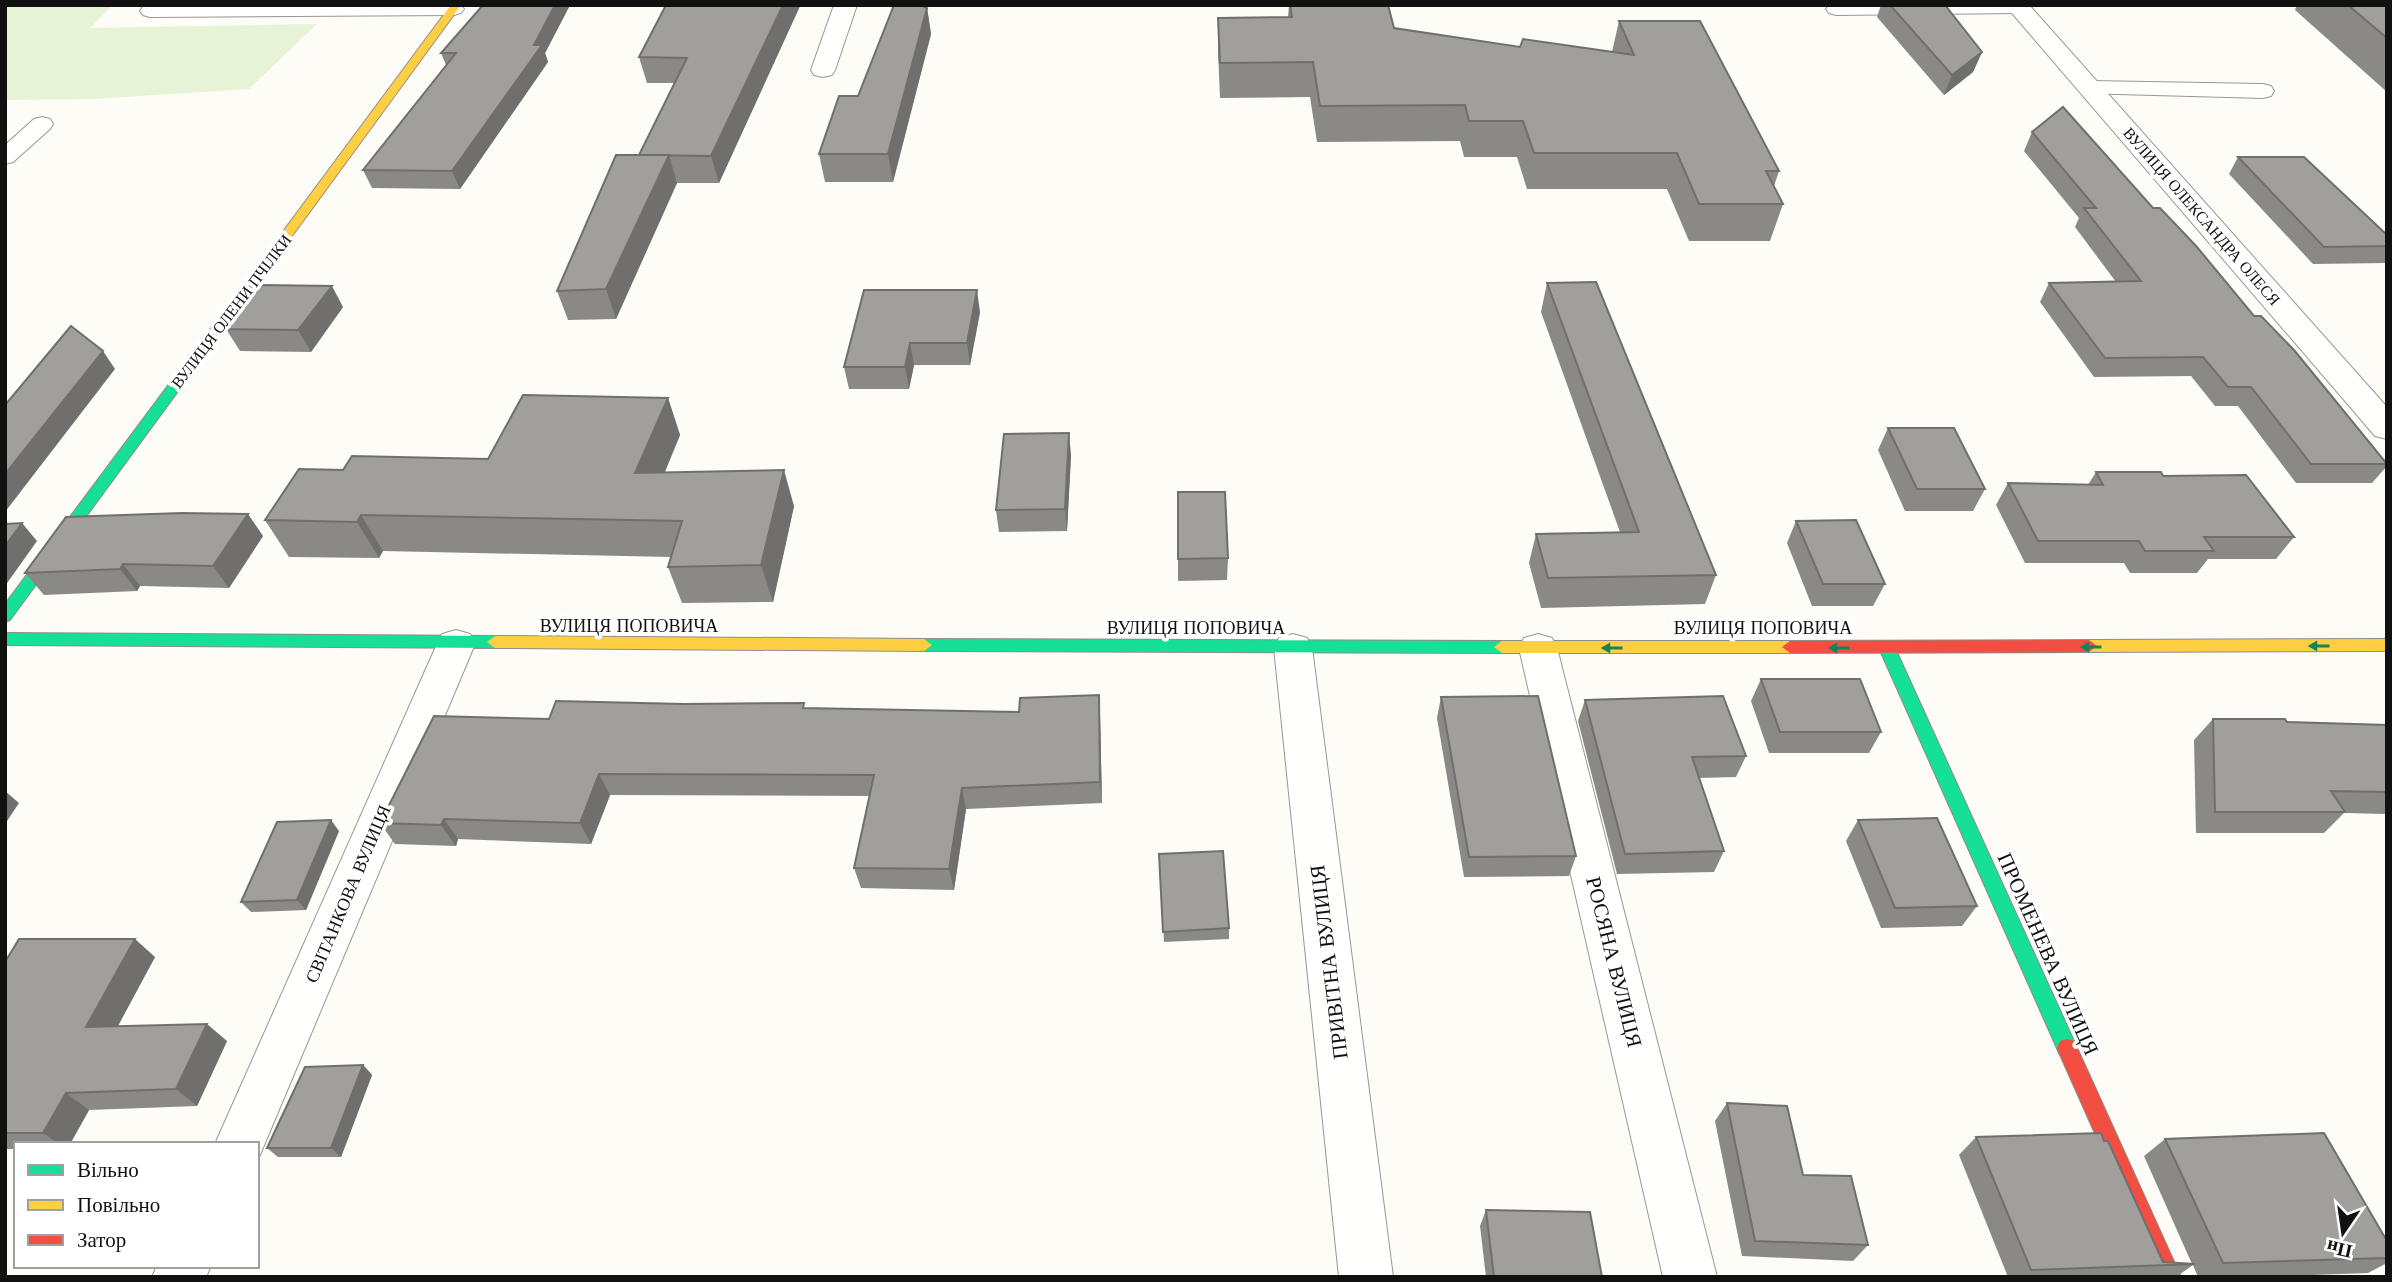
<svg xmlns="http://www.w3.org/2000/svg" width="2392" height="1282" viewBox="0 0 2392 1282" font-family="'Libre Baskerville',serif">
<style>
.green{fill:#e7f3d7}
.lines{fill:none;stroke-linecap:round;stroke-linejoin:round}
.lane-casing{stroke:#979795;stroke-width:2}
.street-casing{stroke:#979795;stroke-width:2}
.fast-casing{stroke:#8e8d8b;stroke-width:2}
.slow-casing{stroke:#8e8d8b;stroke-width:2}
.jam-casing{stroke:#8e8d8b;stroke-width:2}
.lane{fill:#fffffe;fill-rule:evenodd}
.street{fill:#fffffe;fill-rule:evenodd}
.fast{fill:#16e098;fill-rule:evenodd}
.slow{fill:#ffcf43;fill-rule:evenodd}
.jam{fill:#f24e42;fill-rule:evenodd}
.wall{fill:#8a8986}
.shaded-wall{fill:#716f6d}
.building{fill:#a19f9c;stroke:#716f6d;stroke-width:2}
.oneway{fill:#14835b}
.labels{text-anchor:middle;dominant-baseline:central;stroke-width:7;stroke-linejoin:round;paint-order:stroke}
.far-street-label{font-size:16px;fill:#111;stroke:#fff}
.street-label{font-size:18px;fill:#111;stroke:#fff}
.near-street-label{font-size:21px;fill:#111;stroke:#fff}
</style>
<rect width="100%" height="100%" fill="#fdfcf7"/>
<path class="green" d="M 5,5 L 113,5 L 90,28 L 317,24 L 249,89 L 94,99 L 5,100 Z"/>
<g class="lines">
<defs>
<g id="lane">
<path d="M 144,5 L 461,5 L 464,9 L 461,13 L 454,15 L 150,17 L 143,15 L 140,11 Z"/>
<path d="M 1829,5 L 2027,5 L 2028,7 L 2025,11 L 2018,13 L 1836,15 L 1829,13 L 1826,9 Z"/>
<path d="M 2090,81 L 2263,84 L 2271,86 L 2274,91 L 2271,96 L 2263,98 L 2082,93 L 2079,88 L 2082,83 Z"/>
<path d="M 42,117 L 50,119 L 53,124 L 50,129 L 13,162 L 5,164 L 5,145 L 34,119 Z"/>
</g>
<g id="street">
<path d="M 834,5 L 857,5 L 835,70 L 832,75 L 823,77 L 814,75 L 811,70 Z"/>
<path d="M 2005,5 L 2029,5 L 2387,407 L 2387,439 L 2375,436 Z"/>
<path d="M 456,630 L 470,634 L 475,644 L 257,1162 L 257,1144 L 215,1144 L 437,644 L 442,634 Z"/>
<path d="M 1293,634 L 1307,638 L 1312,648 L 1393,1277 L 1339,1277 L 1274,648 L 1279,638 Z"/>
<path d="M 1538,634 L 1552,638 L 1557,648 L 1717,1277 L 1663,1277 L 1519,648 L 1524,638 Z"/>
<path d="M 157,1266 L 211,1266 L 206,1277 L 152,1277 Z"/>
</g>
<g id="fast">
<path d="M 280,240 L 284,241 L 284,247 L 10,620 L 5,622 L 5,604 L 276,241 Z"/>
<path d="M 5,633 L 495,636 L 503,642 L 495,648 L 5,645 Z"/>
<path d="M 924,639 L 1502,641 L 1510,647 L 1502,653 L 924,651 L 916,645 Z"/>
<path d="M 1887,642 L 1895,648 L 2074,1041 L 2077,1048 L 2074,1055 L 2067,1057 L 2060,1055 L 1879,648 Z"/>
</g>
<g id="slow">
<path d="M 451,5 L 461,5 L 284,247 L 276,247 L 276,241 Z"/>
<path d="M 495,636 L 924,639 L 932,645 L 924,651 L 495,648 L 487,642 Z"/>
<path d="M 2387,639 L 2387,651 L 2089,652 L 2081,646 L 2089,640 Z"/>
<path d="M 1502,641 L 1790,641 L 1798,647 L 1790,653 L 1502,653 L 1494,647 Z"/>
</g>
<g id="jam">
<path d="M 2089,640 L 2097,646 L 2089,652 L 1790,653 L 1782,647 L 1790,641 Z"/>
<path d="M 2067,1039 L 2074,1041 L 2181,1277 L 2159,1277 L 2057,1048 L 2060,1041 Z"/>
</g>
</defs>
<use href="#lane" class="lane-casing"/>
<use href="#street" class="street-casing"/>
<use href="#fast" class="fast-casing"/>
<use href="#slow" class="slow-casing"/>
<use href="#jam" class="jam-casing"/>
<use href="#lane" class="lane"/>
<use href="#street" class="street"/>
<use href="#fast" class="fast"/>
<use href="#slow" class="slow"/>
<use href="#jam" class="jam"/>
</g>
<g class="wall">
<path d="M 483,5 L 570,5 L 545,53 L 548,62 L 460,189 L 372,188 L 363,170 L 446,65 L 441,53 Z"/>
<path d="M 666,5 L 800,6 L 719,183 L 677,183 L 616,319 L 568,320 L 557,291 L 639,155 L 674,83 L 647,83 L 639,57 Z"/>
<path d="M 1289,5 L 1388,5 L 1394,28 L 1520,47 L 1612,52 L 1619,21 L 1779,171 L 1774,186 L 1783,204 L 1770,241 L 1689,241 L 1667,189 L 1527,189 L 1517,157 L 1464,157 L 1460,141 L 1317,142 L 1310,97 L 1220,98 L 1218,52 L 1218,18 L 1288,17 Z"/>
<path d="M 1881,5 L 1945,5 L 1982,52 L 1973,72 L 1944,95 L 1877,17 Z"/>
<path d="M 2297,5 L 2387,5 L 2387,92 L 2295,10 Z"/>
<path d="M 927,8 L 931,34 L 893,182 L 825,182 L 819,154 Z"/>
<path d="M 2032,132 L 2153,208 L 2254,316 L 2387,463 L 2387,466 L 2372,483 L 2296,483 L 2238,406 L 2215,406 L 2191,376 L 2094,377 L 2040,302 L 2049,283 L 2116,282 L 2075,227 L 2079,218 L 2024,151 Z"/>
<path d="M 2238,157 L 2387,235 L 2387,261 L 2386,263 L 2313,264 L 2229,174 Z"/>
<path d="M 1547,283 L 1716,575 L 1705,604 L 1541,608 L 1529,563 L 1536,534 L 1620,532 L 1541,312 Z"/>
<path d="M 343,307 L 311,352 L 240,351 L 226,329 Z"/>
<path d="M 980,312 L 970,365 L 914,365 L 909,389 L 849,389 L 844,367 Z"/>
<path d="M 668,398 L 680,435 L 665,472 L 794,506 L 773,602 L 682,603 L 668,567 L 671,557 L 383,551 L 379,558 L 289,557 L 265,520 L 343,470 L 488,459 Z"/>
<path d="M 1888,428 L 1985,489 L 1973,511 L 1905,511 L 1878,450 Z"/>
<path d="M 1071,455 L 1067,531 L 999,532 L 996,510 Z"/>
<path d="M 2096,472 L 2163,476 L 2294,537 L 2276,559 L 2208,559 L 2197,573 L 2130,573 L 2124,563 L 2025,563 L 1996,505 L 2008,483 L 2088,485 Z"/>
<path d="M 1178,492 L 1228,558 L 1227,580 L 1178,581 Z"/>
<path d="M 1796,521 L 1885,584 L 1873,606 L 1812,606 L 1787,543 Z"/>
<path d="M 263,536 L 229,588 L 140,586 L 137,591 L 44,595 L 25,573 Z"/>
<path d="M 1761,679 L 1881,732 L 1869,753 L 1769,753 L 1751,701 Z"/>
<path d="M 1099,695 L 1100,717 L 1102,803 L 966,809 L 954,890 L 861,888 L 854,868 L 870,796 L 610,795 L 591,844 L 458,839 L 456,846 L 395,844 L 380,823 L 549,719 L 806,708 L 1019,712 Z"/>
<path d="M 1441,697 L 1576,856 L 1569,876 L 1464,877 L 1437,718 Z"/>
<path d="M 1585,700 L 1746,756 L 1736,777 L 1699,778 L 1724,851 L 1714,872 L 1617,874 L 1578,721 Z"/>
<path d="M 2213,719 L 2387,725 L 2387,814 L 2344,813 L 2324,833 L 2196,833 L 2194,740 Z"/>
<path d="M 1858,820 L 1977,906 L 1962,926 L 1881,928 L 1846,841 Z"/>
<path d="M 339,831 L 306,910 L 251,912 L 241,902 Z"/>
<path d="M 1159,854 L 1229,928 L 1229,939 L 1164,942 Z"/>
<path d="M 155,957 L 118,1026 L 227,1041 L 197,1106 L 89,1110 L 70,1144 L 16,1144 L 16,1149 L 5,1149 L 5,962 Z"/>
<path d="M 363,1065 L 372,1075 L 341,1157 L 278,1157 L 267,1148 Z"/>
<path d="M 1727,1103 L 1803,1175 L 1868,1245 L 1853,1261 L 1742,1256 L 1715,1121 Z"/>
<path d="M 1976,1137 L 2163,1262 L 2192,1264 L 2144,1156 L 2165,1139 L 2387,1241 L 2387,1263 L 2368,1273 L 2258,1277 L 2198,1277 L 2193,1265 L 2176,1277 L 2008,1277 L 1959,1155 Z"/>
<path d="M 1486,1210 L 1602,1277 L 1486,1277 L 1480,1226 Z"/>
</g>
<g class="shaded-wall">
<path d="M 555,5 L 570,5 L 545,53 L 548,62 L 460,189 L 452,171 Z"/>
<path d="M 783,5 L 800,6 L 719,183 L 711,156 Z"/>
<path d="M 927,8 L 931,34 L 893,182 L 888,154 Z"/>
<path d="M 1982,52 L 1973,72 L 1944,95 L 1952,75 Z"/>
<path d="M 669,155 L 677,183 L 616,319 L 606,289 Z"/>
<path d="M 332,286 L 343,307 L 311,352 L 298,330 Z"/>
<path d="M 977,290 L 980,312 L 970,365 L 967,343 Z"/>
<path d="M 910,343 L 914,365 L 909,389 L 905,367 Z"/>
<path d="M 103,351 L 115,369 L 5,512 L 5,474 Z"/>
<path d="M 668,398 L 680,435 L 649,509 L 635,473 Z"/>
<path d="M 1069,433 L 1071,455 L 1067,531 L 1065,509 Z"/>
<path d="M 784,470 L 794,506 L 773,602 L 761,565 Z"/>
<path d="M 248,514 L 263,536 L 229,588 L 213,566 Z"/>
<path d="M 361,515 L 383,551 L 379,558 L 357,522 Z"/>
<path d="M 22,523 L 37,541 L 5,586 L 5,546 Z"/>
<path d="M 123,564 L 140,586 L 137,591 L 120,569 Z"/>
<path d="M 1099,695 L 1100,717 L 1102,803 L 1100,782 Z"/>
<path d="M 599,774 L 610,795 L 591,844 L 580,823 Z"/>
<path d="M 962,788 L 966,809 L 954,890 L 949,869 Z"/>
<path d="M 5,791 L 19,803 L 5,824 Z"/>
<path d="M 444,819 L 458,839 L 456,846 L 441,825 Z"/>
<path d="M 331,820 L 339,831 L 306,910 L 297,900 Z"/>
<path d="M 135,939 L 155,957 L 108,1044 L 86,1027 Z"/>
<path d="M 207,1024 L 227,1041 L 197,1106 L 176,1089 Z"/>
<path d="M 363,1065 L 372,1075 L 341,1157 L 331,1148 Z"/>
<path d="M 66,1093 L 89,1110 L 70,1144 L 59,1144 L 43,1133 Z"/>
</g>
<g class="building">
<path d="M 483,5 L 555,5 L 534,45 L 542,45 L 452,171 L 363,170 L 456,53 L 441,53 Z"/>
<path d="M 666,5 L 783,5 L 711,156 L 639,155 L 687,58 L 639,57 Z"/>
<path d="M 894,5 L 920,5 L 927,8 L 888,154 L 819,154 L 839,96 L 858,96 Z"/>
<path d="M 1290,5 L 1388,5 L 1394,28 L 1520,47 L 1523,39 L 1634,55 L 1619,21 L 1700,21 L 1779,171 L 1766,171 L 1783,204 L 1699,204 L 1677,153 L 1534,153 L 1523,121 L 1469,121 L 1465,105 L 1320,106 L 1313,62 L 1220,63 L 1218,18 L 1292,17 Z"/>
<path d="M 1890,5 L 1945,5 L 1982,52 L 1952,75 Z"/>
<path d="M 2348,5 L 2387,5 L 2387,38 Z"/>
<path d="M 2063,107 L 2153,208 L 2160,208 L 2197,247 L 2254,316 L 2261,316 L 2294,350 L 2387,464 L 2311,464 L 2251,387 L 2228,387 L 2203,357 L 2105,358 L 2049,283 L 2141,281 L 2084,208 L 2096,208 L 2032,132 Z"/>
<path d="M 616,155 L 669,155 L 606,289 L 557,291 Z"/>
<path d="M 2238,157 L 2304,157 L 2387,235 L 2387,246 L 2324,247 Z"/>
<path d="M 1596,282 L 1716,575 L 1548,578 L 1536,534 L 1639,532 L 1547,283 Z"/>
<path d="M 262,285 L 332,286 L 298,330 L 226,329 Z"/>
<path d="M 864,290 L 977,290 L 967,343 L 910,343 L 905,367 L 844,367 Z"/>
<path d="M 71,326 L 103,351 L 5,474 L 5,405 Z"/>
<path d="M 523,395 L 668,398 L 635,473 L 784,470 L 761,565 L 668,567 L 682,521 L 361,515 L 357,522 L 265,520 L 299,469 L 343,470 L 352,456 L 488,459 Z"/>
<path d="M 1888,428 L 1954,428 L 1985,489 L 1917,489 Z"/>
<path d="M 1069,433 L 1065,509 L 996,510 L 1004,434 Z"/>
<path d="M 2096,472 L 2161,472 L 2163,476 L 2246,475 L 2294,537 L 2204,537 L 2214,551 L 2145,551 L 2139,541 L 2038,541 L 2008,483 L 2103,485 Z"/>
<path d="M 1178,492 L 1225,492 L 1228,558 L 1178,559 Z"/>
<path d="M 182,513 L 248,514 L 213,566 L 123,564 L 120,569 L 25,573 L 66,517 Z"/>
<path d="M 1856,520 L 1885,584 L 1823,584 L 1796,521 Z"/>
<path d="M 22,523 L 5,546 L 5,524 Z"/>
<path d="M 1761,679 L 1860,679 L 1881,732 L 1780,732 Z"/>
<path d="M 1099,695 L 1100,782 L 962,788 L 949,869 L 854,868 L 874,775 L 599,774 L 580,823 L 444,819 L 441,825 L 380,823 L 434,716 L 549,719 L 556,701 L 684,704 L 804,703 L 803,708 L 1019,712 L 1020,698 Z"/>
<path d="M 1538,696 L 1576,856 L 1469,857 L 1441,697 Z"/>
<path d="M 1723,696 L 1746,756 L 1692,757 L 1724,851 L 1625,854 L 1585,700 Z"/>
<path d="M 2213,719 L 2285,719 L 2287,722 L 2387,725 L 2387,792 L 2331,791 L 2345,812 L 2215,812 Z"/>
<path d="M 1937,818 L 1977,906 L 1895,908 L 1858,820 Z"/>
<path d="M 331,820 L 297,900 L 241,902 L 277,822 Z"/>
<path d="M 1223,851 L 1229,928 L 1163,932 L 1159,854 Z"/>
<path d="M 19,939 L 135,939 L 86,1027 L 207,1024 L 176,1089 L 66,1093 L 43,1133 L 5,1133 L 5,962 Z"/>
<path d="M 363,1065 L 331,1148 L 267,1148 L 305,1067 Z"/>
<path d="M 1727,1103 L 1787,1106 L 1803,1175 L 1851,1176 L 1868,1245 L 1755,1241 Z"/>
<path d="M 2101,1133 L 2104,1141 L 2108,1141 L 2163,1262 L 2195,1264 L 2031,1270 L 1976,1137 Z"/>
<path d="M 2324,1133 L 2387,1241 L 2387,1258 L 2223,1263 L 2165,1139 Z"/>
<path d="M 1486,1210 L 1590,1212 L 1602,1277 L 1494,1277 Z"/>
</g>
<defs><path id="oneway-solid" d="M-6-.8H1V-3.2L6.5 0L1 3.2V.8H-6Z" transform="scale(1.75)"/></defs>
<g class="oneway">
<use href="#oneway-solid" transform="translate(2319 646) rotate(180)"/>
<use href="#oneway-solid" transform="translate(2091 647) rotate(180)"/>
<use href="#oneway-solid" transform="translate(1612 648) rotate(-180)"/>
<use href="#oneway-solid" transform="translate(1839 648) rotate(-180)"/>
</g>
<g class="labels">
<g class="far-street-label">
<text transform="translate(2202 216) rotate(49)">ВУЛИЦЯ ОЛЕКСАНДРА ОЛЕСЯ</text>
<text transform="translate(231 311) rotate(-53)">ВУЛИЦЯ ОЛЕНИ ПЧІЛКИ</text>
</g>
<g class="street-label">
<text x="629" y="626">ВУЛИЦЯ ПОПОВИЧА</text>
<text x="1196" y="628">ВУЛИЦЯ ПОПОВИЧА</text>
<text x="1763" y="628">ВУЛИЦЯ ПОПОВИЧА</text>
<text transform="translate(348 894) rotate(-67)">СВІТАНКОВА ВУЛИЦЯ</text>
</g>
<g class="near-street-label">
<text transform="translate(2048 954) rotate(66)">ПРОМЕНЕВА ВУЛИЦЯ</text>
<text transform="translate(1329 962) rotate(-97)">ПРИВІТНА ВУЛИЦЯ</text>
<text transform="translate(1614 962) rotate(76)">РОСЯНА ВУЛИЦЯ</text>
</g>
</g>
<rect width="2392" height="1282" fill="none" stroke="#111111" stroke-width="14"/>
<rect x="14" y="1142" width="245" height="126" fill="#ffffff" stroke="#a0a0a0" stroke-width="2"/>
<rect x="28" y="1165" width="35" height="10" fill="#16e098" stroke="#a0a0a0" stroke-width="2"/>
<text x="77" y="1177" font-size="21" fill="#111111">Вільно</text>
<rect x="28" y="1200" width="35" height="10" fill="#ffcf43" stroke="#a0a0a0" stroke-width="2"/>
<text x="77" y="1212" font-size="21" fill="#111111">Повільно</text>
<rect x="28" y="1235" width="35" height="10" fill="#f24e42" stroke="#a0a0a0" stroke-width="2"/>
<text x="77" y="1247" font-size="21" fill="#111111">Затор</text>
<g transform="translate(2343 1233) rotate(193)" stroke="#ffffff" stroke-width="5" paint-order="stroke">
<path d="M0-5L12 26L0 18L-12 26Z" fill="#111111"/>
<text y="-10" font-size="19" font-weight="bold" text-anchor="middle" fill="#111111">Пн</text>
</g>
</svg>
